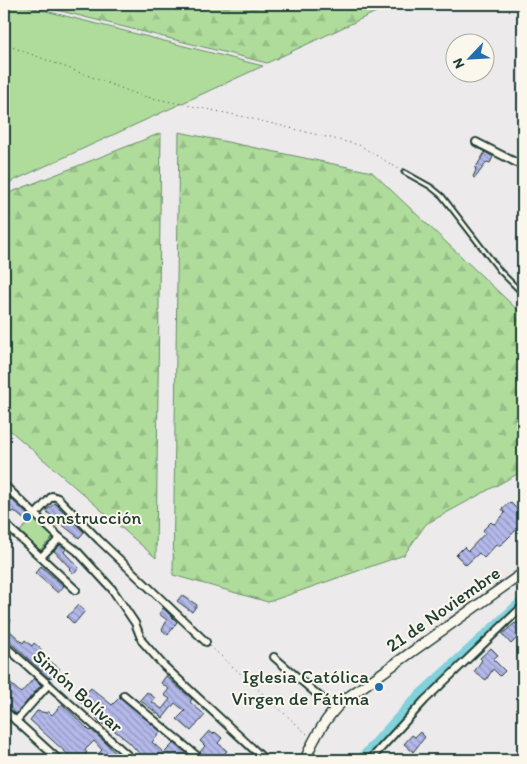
<svg xmlns="http://www.w3.org/2000/svg" width="527" height="764" viewBox="0 0 527 764" font-family="Itim,sans-serif">
<style>
.green{fill:#afdc9b;stroke:#678c68}
.forest{fill:url(#forest-firs);stroke:#678c68}
.lines{fill:none;stroke-linecap:round;stroke-linejoin:round}
.canal{stroke:#81d2db;stroke-width:8}
.building{fill:url(#building-back-hatch);stroke:#1f3d34}
.lane-casing{stroke:#1f3d34;stroke-width:7}
.street-casing{stroke:#1f3d34;stroke-width:10}
.secondary-casing{stroke:#1f3d34;stroke-width:12}
.path{stroke:#1f3d34;stroke-width:1;stroke-dasharray:1 4;stroke-linecap:butt}
.lane{stroke:#fbf7ec;stroke-width:3}
.street{stroke:#fbf7ec;stroke-width:6}
.secondary{stroke:#fbf7ec;stroke-width:9}
.poi-dot{fill:#1f6fb2;stroke:#fbf7ec;stroke-width:2}
.labels{text-anchor:middle;dominant-baseline:central;stroke-width:4;stroke-linejoin:round;paint-order:stroke}
.poi-label{font-size:19px;fill:#1f3d34;stroke:#fbf7ec;text-anchor:start}
.street-label{font-size:19px;fill:#1f3d34;stroke:#fbf7ec}
</style>
<defs>
<pattern id="forest-firs" width="22" height="20" patternUnits="userSpaceOnUse" patternTransform="scale(1.25)"><rect width="22" height="20" fill="#afdc9b"/><path d="M5 1l3.5 6h-7zM16 11l3.5 6h-7z" fill="#96be86"/></pattern>
<pattern id="building-back-hatch" width="6" height="6" patternUnits="userSpaceOnUse" patternTransform="scale(1.25)"><rect width="6" height="6" fill="#b4b8ea"/><path d="M-1 5l2 2M0 0l6 6M5-1l2 2" fill="none" stroke="#9297be"/></pattern>
</defs>
<rect width="100%" height="100%" fill="#edeaec"/>
<filter id="ink" filterUnits="userSpaceOnUse"><feTurbulence type="fractalNoise" baseFrequency=".02" numOctaves="2"/><feDisplacementMap in="SourceGraphic" scale="10" xChannelSelector="R" yChannelSelector="G"/><feConvolveMatrix kernelMatrix="1 2 1 2 8 2 1 2 1" color-interpolation-filters="sRGB"/></filter>
<g filter="url(#ink)">
<g class="green">
<path d="M 4,4 L 18,4 L 263,66 L 4,185 Z"/>
<path d="M 34,518 L 53,537 L 40,550 L 20,531 Z"/>
</g>
<g class="forest">
<path d="M 33,4 L 393,4 L 267,63 Z"/>
<path d="M 179,132 L 372,172 L 523,315 L 523,471 L 426,524 L 404,555 L 268,602 L 173,575 Z"/>
<path d="M 161,133 L 156,558 L 4,425 L 4,195 Z"/>
</g>
<g class="lines">
<path class="canal" d="M 359,760 L 414,699 L 523,599"/>
</g>
<g class="building">
<path d="M 485,152 L 493,157 L 490,163 L 487,162 L 475,178 L 473,177 L 476,170 L 475,169 Z"/>
<path d="M 4,492 L 31,518 L 27,522 L 14,511 L 12,513 L 6,507 L 7,506 L 4,503 Z"/>
<path d="M 510,502 L 523,515 L 518,521 L 521,525 L 502,544 L 498,546 L 497,544 L 484,558 L 479,553 L 466,565 L 456,555 L 464,547 L 468,551 L 485,533 L 483,530 L 491,522 L 493,524 L 496,523 L 505,513 L 502,509 Z"/>
<path d="M 55,503 L 84,532 L 79,538 L 60,523 L 58,526 L 52,520 L 54,518 L 46,511 Z"/>
<path d="M 60,545 L 66,549 L 64,552 L 79,568 L 74,574 L 69,569 L 70,568 L 54,551 Z"/>
<path d="M 41,566 L 64,586 L 58,593 L 35,573 Z"/>
<path d="M 182,595 L 197,605 L 192,612 L 177,601 Z"/>
<path d="M 78,605 L 85,611 L 74,624 L 67,617 Z"/>
<path d="M 163,608 L 177,622 L 168,635 L 162,630 L 167,620 L 159,614 Z"/>
<path d="M 4,614 L 11,620 L 6,627 L 23,643 L 25,640 L 32,646 L 34,643 L 42,650 L 40,653 L 60,669 L 51,678 L 50,677 L 49,678 L 4,637 Z"/>
<path d="M 523,617 L 523,632 L 511,644 L 502,634 L 515,623 L 516,624 Z"/>
<path d="M 491,648 L 498,655 L 493,659 L 505,671 L 500,676 L 493,669 L 486,680 L 474,672 L 482,660 L 480,658 Z"/>
<path d="M 166,676 L 192,699 L 190,702 L 205,715 L 191,731 L 177,719 L 185,711 L 175,703 L 163,718 L 140,700 L 147,692 L 155,698 L 152,702 L 162,709 L 170,699 L 164,695 L 169,689 L 161,683 Z"/>
<path d="M 4,678 L 21,693 L 34,678 L 41,685 L 16,714 L 4,705 Z"/>
<path d="M 91,688 L 112,705 L 120,697 L 161,732 L 152,742 L 164,753 L 174,743 L 190,756 L 186,760 L 179,755 L 174,760 L 148,760 L 144,756 L 143,758 L 130,743 L 105,723 L 103,725 L 96,718 L 98,716 L 78,700 Z"/>
<path d="M 62,704 L 90,731 L 91,730 L 105,742 L 122,760 L 104,760 L 98,754 L 102,750 L 94,741 L 85,750 L 87,753 L 84,756 L 88,760 L 74,760 L 30,720 L 37,711 L 47,713 L 48,711 L 52,715 Z"/>
<path d="M 209,731 L 213,734 L 215,732 L 222,738 L 218,743 L 227,751 L 221,757 L 219,755 L 214,760 L 209,760 L 200,752 L 205,746 L 200,741 Z"/>
<path d="M 420,732 L 425,737 L 413,752 L 404,744 L 412,735 L 415,737 Z"/>
</g>
<g class="lines">
<defs>
<path id="lane" d="M 404,172 L 431,187 L 442,196 L 500,271 L 523,294"/>
<g id="street">
<path d="M 476,142 L 523,166"/>
<path d="M 4,485 L 60,538 L 77,551 L 112,589 L 135,623 L 142,641 L 164,666 L 265,760"/>
<path d="M 36,514 L 52,496 L 58,498 L 99,540 L 206,642"/>
<path d="M 4,523 L 76,590"/>
<path d="M 41,557 L 60,538"/>
<path d="M 4,645 L 133,760"/>
<path d="M 274,657 L 334,709"/>
<path d="M 124,695 L 202,760"/>
<path d="M 4,710 L 59,760"/>
<path d="M 16,721 L 48,685"/>
<path d="M 370,760 L 425,700 L 523,606"/>
</g>
<path id="secondary" d="M 305,760 C 314,737 326,717 344,700 L 523,573"/>
</defs>
<use href="#lane" class="lane-casing"/>
<use href="#street" class="street-casing"/>
<use href="#secondary" class="secondary-casing"/>
<g class="path">
<path d="M 4,44 L 142,96 L 245,117 L 359,145 L 399,169"/>
<path d="M 210,646 L 307,734"/>
</g>
<use href="#lane" class="lane"/>
<use href="#street" class="street"/>
<use href="#secondary" class="secondary"/>
</g>
</g>
<g class="poi-dot">
<circle cx="27" cy="517" r="5"/>
<circle cx="379" cy="687" r="5"/>
</g>
<g class="labels">
<g class="poi-label">
<text x="37" y="517">construcción</text>
<text x="369" y="676" text-anchor="end">Iglesia Católica<tspan x="369" dy="22">Virgen de Fátima</tspan></text>
</g>
<g class="street-label">
<text transform="translate(443 609) rotate(-35)">21 de Noviembre</text>
<text transform="translate(78 691) rotate(42)">Simón Bolívar</text>
</g>
</g>
<rect width="527" height="764" fill="none" stroke="#fbf7ec" stroke-width="20"/>
<rect x="10" y="10" width="507" height="744" fill="none" stroke="#1f3d34" stroke-width="2" filter="url(#ink)"/>
<g transform="translate(470 58) rotate(245)"><circle r="24" fill="#fbf7ec" stroke="#a3ada2"/>
<path d="M0-4L9 19L0 12L-9 19Z" fill="#1f6fb2"/>
<text y="-8" font-size="14" font-weight="bold" text-anchor="middle" fill="#1f3d34">N</text>
</g>
</svg>
